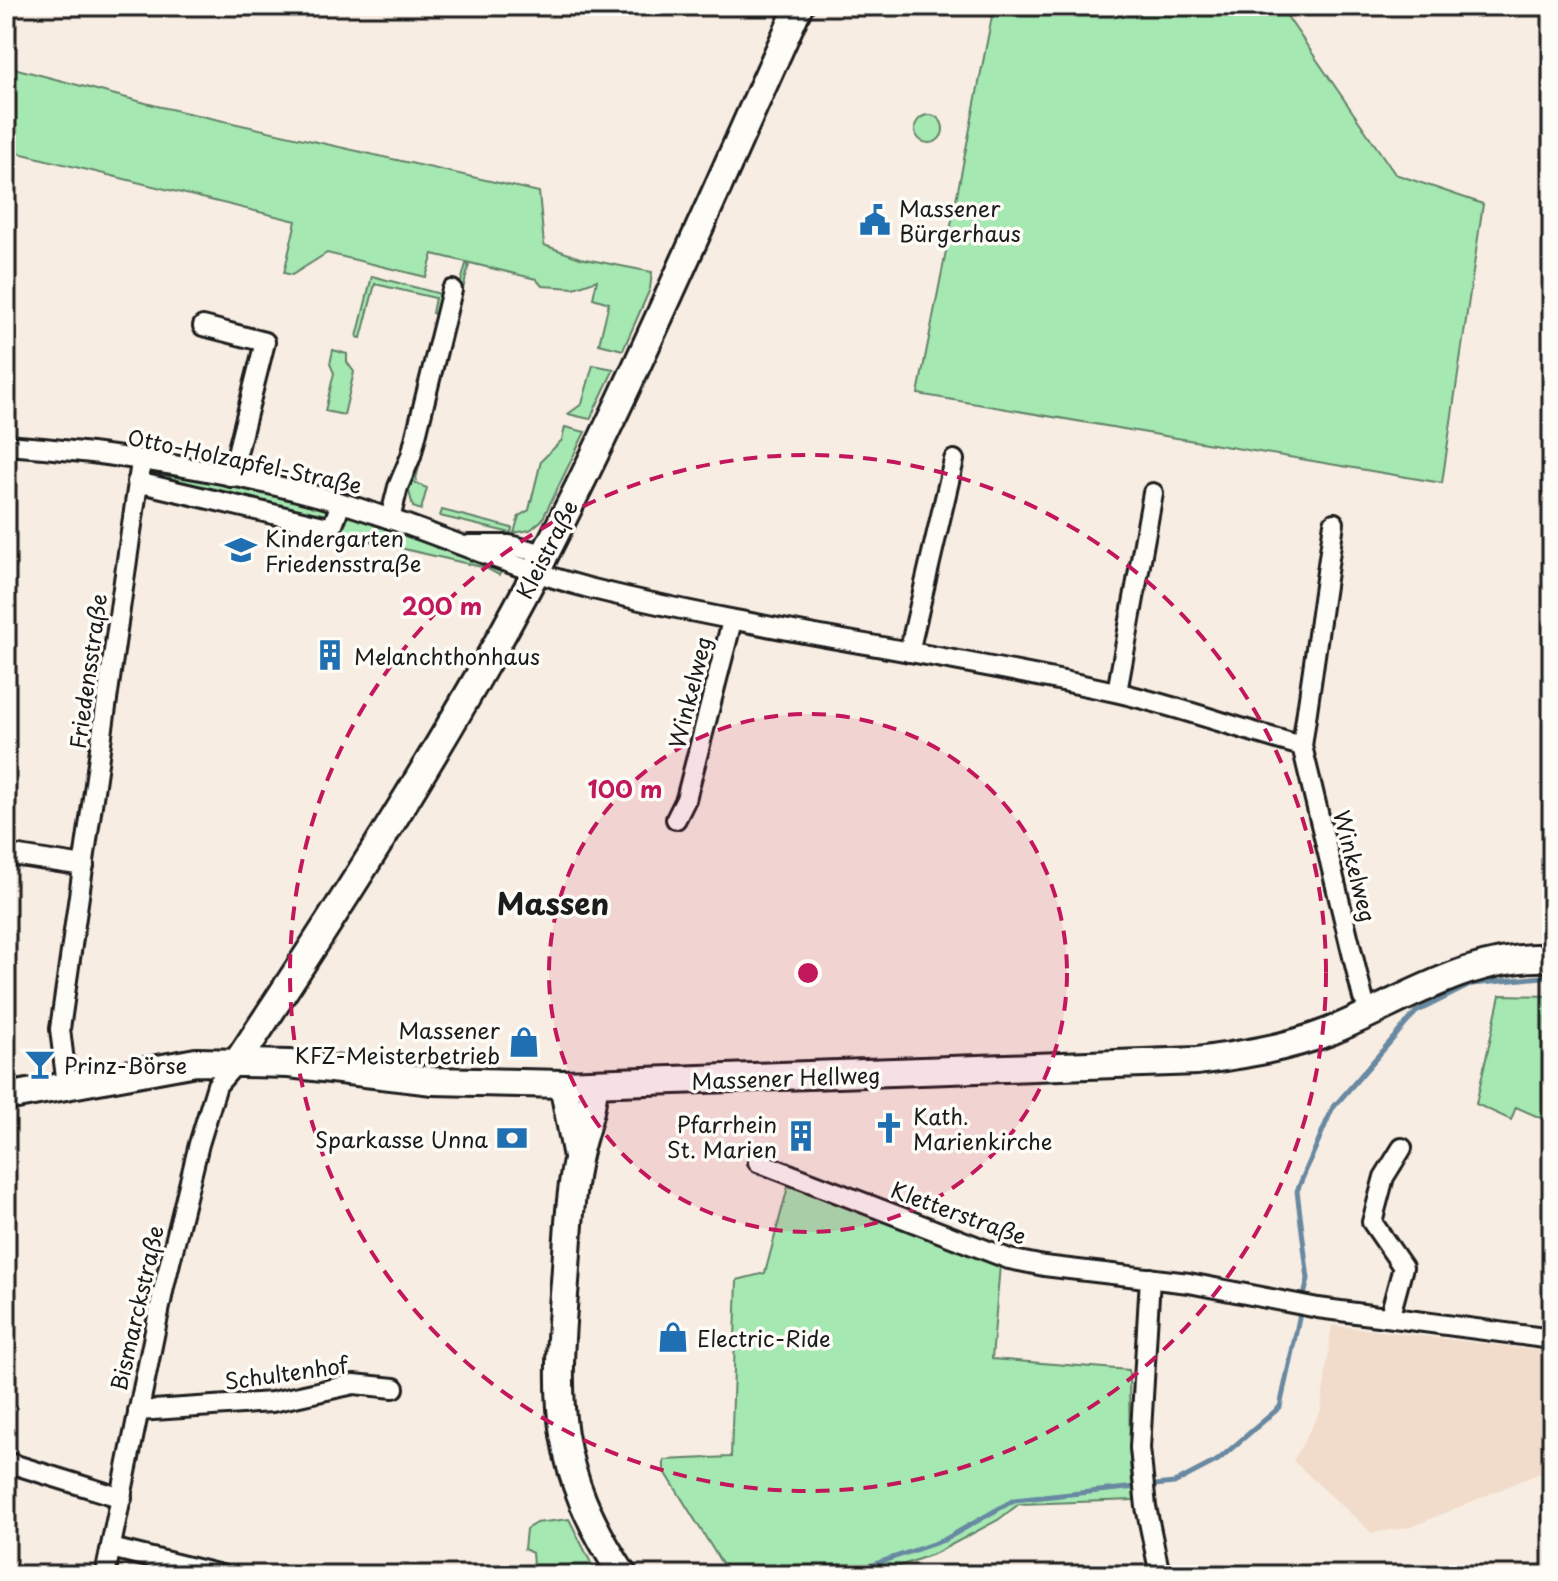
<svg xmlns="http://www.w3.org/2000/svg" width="1558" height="1581" viewBox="0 0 1558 1581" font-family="'Playpen Sans',sans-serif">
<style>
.built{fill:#f1dccb}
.green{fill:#a6e8b2;stroke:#618267;stroke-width:2}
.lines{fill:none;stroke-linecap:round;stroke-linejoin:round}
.stream{stroke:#6889a1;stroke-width:5}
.minor-casing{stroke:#1c1c1c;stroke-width:24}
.secondary-casing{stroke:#1c1c1c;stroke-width:32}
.minor{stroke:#fdfcf7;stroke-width:18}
.secondary{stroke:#fdfcf7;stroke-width:26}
.ring{fill:none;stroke:#c2185b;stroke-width:4;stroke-dasharray:14 10}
.labels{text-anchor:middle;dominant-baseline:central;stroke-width:7;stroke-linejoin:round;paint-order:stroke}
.poi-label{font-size:22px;fill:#1c1c1c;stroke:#fdfcf7;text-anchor:start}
.street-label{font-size:22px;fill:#1c1c1c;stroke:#fdfcf7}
.district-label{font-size:30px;font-weight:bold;fill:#1c1c1c;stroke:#fdfcf7}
.centre{fill:#c2185b;stroke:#fdfcf7;stroke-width:4}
.ring-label{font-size:24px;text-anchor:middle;font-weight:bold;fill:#c2185b;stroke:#fdfcf7;stroke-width:7;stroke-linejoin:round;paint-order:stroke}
</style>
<rect width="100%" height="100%" fill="#f8ede3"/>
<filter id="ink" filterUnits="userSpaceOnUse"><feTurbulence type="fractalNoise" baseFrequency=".0125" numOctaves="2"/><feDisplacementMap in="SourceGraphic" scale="16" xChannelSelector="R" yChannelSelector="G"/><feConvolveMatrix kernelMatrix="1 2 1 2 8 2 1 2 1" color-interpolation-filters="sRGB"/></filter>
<g filter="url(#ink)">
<path class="built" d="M 1332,1325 L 1552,1352 L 1552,1468 L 1411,1527 L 1372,1533 L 1293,1461 L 1321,1410 Z"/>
<g class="green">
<path d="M 994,6 L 1280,6 L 1395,174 L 1483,204 L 1442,483 L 918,394 Z"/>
<path d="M 6,66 L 157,106 L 539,192 L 544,245 L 580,258 L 652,272 L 650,289 L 623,350 L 599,344 L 609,303 L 593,298 L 597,280 L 574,288 L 542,286 L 536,279 L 433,254 L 426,277 L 327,253 L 292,275 L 284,273 L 296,221 L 6,150 Z"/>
<circle cx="929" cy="129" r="14"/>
<path d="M 466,264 L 469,265 L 415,483 L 427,488 L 421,510 L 413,507 L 409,491 L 404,489 Z"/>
<path d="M 372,276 L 444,295 L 439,315 L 432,313 L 435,298 L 375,284 L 361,338 L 357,337 Z"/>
<path d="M 333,350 L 347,354 L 347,362 L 354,372 L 344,415 L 325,411 L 334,373 L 330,364 Z"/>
<path d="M 593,365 L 614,369 L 590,419 L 568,414 L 582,404 Z"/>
<path d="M 565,427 L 585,432 L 542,520 L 530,530 L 514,533 L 519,516 L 529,510 L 541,461 L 562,440 Z"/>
<path d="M 162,473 L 265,491 L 327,507 L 325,518 L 158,478 Z"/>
<path d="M 442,510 L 512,528 L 511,533 L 440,516 Z"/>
<path d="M 346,514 L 504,569 L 499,575 L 486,568 L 348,536 L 340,530 Z"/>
<path d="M 1500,995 L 1552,996 L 1552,1123 L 1516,1107 L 1511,1120 L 1476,1104 Z"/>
<path d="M 789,1183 L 1000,1265 L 992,1359 L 1129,1370 L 1130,1465 L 1134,1500 L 1019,1504 L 998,1520 L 936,1553 L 874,1575 L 729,1575 L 664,1470 L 664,1460 L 731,1457 L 737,1280 L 765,1273 Z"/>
<path d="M 569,1519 L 597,1575 L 534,1575 L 532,1553 L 524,1549 L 526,1529 L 536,1523 Z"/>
</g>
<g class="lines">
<g class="stream">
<path d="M 1303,1300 L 1308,1279 L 1297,1191 L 1332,1109 L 1416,1012 L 1472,984 L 1552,976"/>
<path d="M 843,1575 L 944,1540 L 1014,1500 L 1174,1483 L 1218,1460 L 1280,1407 L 1301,1309"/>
</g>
<defs>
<g id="minor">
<path d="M 203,326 L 265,342 L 231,477"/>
<path d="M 6,445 C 113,452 239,473 342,503 C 426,528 504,566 589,588 C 762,631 940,653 1115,692 C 1178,706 1239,729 1302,746 L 1363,998"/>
<path d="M 137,482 L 332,528 L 341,503"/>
<path d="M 390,519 L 398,487 L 411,456 L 452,290"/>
<path d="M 469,545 L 509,545 L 545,554"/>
<path d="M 909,652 L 954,460"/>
<path d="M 1117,692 L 1153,493"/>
<path d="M 1302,746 L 1334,523"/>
<path d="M 676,819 L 686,799 L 732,621"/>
<path d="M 6,854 L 84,866"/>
<path d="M 67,1086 L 60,1029 L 141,462"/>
<path d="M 758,1162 L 1009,1259 L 1044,1266 L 1189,1283 L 1318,1308 L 1552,1339"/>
<path d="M 1150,1278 L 1140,1448 L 1146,1507 L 1160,1575"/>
<path d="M 1390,1315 L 1403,1267 L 1372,1222 L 1384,1177 L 1402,1148"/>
<path d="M 138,1411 L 272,1402 L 354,1384 L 394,1388"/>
<path d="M 6,1462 L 122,1498"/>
<path d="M 111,1548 L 221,1575"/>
<path d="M 105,1575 L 164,1287 L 199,1144 L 217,1085 L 238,1061"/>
</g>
<g id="secondary">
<path d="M 238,1061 C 340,907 441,750 528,587 C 627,398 711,200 799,6"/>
<path d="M 594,1083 C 593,1112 582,1133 577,1160 C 569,1200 568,1242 565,1282 C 555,1404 553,1469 623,1575"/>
<path d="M 563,1084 L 577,1157"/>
<path d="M 6,1097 L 196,1062 L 289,1064 L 433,1081 L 563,1084 L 1197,1061 C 1241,1055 1287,1048 1328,1032 C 1403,1002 1468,954 1552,958"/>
</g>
</defs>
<use href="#minor" class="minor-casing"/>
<use href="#secondary" class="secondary-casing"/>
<use href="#minor" class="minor"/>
<use href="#secondary" class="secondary"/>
</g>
</g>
<circle cx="808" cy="973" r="259" fill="#c2185b" fill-opacity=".12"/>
<g class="ring">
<circle cx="808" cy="973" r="259"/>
<circle cx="808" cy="973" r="518"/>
</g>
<defs>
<symbol id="civic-bare" viewBox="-9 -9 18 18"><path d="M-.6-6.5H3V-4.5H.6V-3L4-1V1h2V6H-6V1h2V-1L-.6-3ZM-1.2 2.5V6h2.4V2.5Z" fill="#1f6fb2" stroke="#fdfcf7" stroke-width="2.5" paint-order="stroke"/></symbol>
<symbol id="school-bare" viewBox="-9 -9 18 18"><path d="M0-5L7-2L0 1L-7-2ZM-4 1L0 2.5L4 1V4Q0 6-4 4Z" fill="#1f6fb2" stroke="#fdfcf7" stroke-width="2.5" paint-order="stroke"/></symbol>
<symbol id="building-bare" viewBox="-9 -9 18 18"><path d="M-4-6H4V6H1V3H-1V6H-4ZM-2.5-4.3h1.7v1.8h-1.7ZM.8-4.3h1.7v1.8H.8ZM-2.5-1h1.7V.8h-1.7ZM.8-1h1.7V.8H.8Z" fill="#1f6fb2" stroke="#fdfcf7" stroke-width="2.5" paint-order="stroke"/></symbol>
<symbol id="shop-bare" viewBox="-9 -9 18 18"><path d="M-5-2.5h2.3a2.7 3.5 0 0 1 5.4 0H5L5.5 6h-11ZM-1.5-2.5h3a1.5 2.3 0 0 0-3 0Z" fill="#1f6fb2" stroke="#fdfcf7" stroke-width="2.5" paint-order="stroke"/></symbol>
<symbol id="bar-bare" viewBox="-9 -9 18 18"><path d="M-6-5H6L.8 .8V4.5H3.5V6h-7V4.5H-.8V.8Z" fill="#1f6fb2" stroke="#fdfcf7" stroke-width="2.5" paint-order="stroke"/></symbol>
<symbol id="church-bare" viewBox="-9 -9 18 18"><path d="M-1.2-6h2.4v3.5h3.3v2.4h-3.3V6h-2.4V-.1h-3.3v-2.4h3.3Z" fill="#1f6fb2" stroke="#fdfcf7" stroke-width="2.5" paint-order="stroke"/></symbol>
<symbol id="bank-bare" viewBox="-9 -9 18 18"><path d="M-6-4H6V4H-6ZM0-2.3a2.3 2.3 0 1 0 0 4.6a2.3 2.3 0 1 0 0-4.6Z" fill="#1f6fb2" stroke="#fdfcf7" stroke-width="2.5" paint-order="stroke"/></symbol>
</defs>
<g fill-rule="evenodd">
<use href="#civic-bare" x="853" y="198" width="44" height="44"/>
<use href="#school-bare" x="219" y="528" width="44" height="44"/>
<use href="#building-bare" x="308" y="633" width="44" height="44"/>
<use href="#shop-bare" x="502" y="1020" width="44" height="44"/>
<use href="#bar-bare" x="18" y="1042" width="44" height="44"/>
<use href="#church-bare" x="867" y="1106" width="44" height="44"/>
<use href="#building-bare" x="779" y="1114" width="44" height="44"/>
<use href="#bank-bare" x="490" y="1116" width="44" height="44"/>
<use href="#shop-bare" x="651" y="1315" width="44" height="44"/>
</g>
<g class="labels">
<g class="poi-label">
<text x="899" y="207">Massener<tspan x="899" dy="25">Bürgerhaus</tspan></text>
<text x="265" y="537">Kindergarten<tspan x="265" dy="25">Friedensstraße</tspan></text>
<text x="354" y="655">Melanchthonhaus</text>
<text x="500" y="1029" text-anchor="end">Massener<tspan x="500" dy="25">KFZ-Meisterbetrieb</tspan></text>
<text x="64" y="1064">Prinz-Börse</text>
<text x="913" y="1115">Kath.<tspan x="913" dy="25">Marienkirche</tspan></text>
<text x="777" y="1123" text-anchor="end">Pfarrhein<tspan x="777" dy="25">St. Marien</tspan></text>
<text x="488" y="1138" text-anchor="end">Sparkasse Unna</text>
<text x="697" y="1337">Electric-Ride</text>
</g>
<g class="street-label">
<text transform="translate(245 460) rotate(12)">Otto-Holzapfel-Straße</text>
<text transform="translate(546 549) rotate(-63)">Kleistraße</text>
<text transform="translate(87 671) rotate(-82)">Friedensstraße</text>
<text transform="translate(689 692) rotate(-76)">Winkelweg</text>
<text transform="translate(1356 866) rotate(76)">Winkelweg</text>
<text transform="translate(786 1077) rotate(-2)">Massener Hellweg</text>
<text transform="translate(959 1212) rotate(20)">Kletterstraße</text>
<text transform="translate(136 1308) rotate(-77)">Bismarckstraße</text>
<text transform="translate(286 1372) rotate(-8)">Schultenhof</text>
</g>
<g class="district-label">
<text x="553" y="902">Massen</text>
</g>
</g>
<circle cx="808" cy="973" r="12" class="centre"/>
<g class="ring-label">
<text x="442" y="615">200 m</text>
<text x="625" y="798">100 m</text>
</g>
<rect width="1558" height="1581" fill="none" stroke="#fdfcf7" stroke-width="32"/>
<rect x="16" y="16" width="1526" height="1549" fill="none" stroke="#1c1c1c" stroke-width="3" filter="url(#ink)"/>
</svg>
